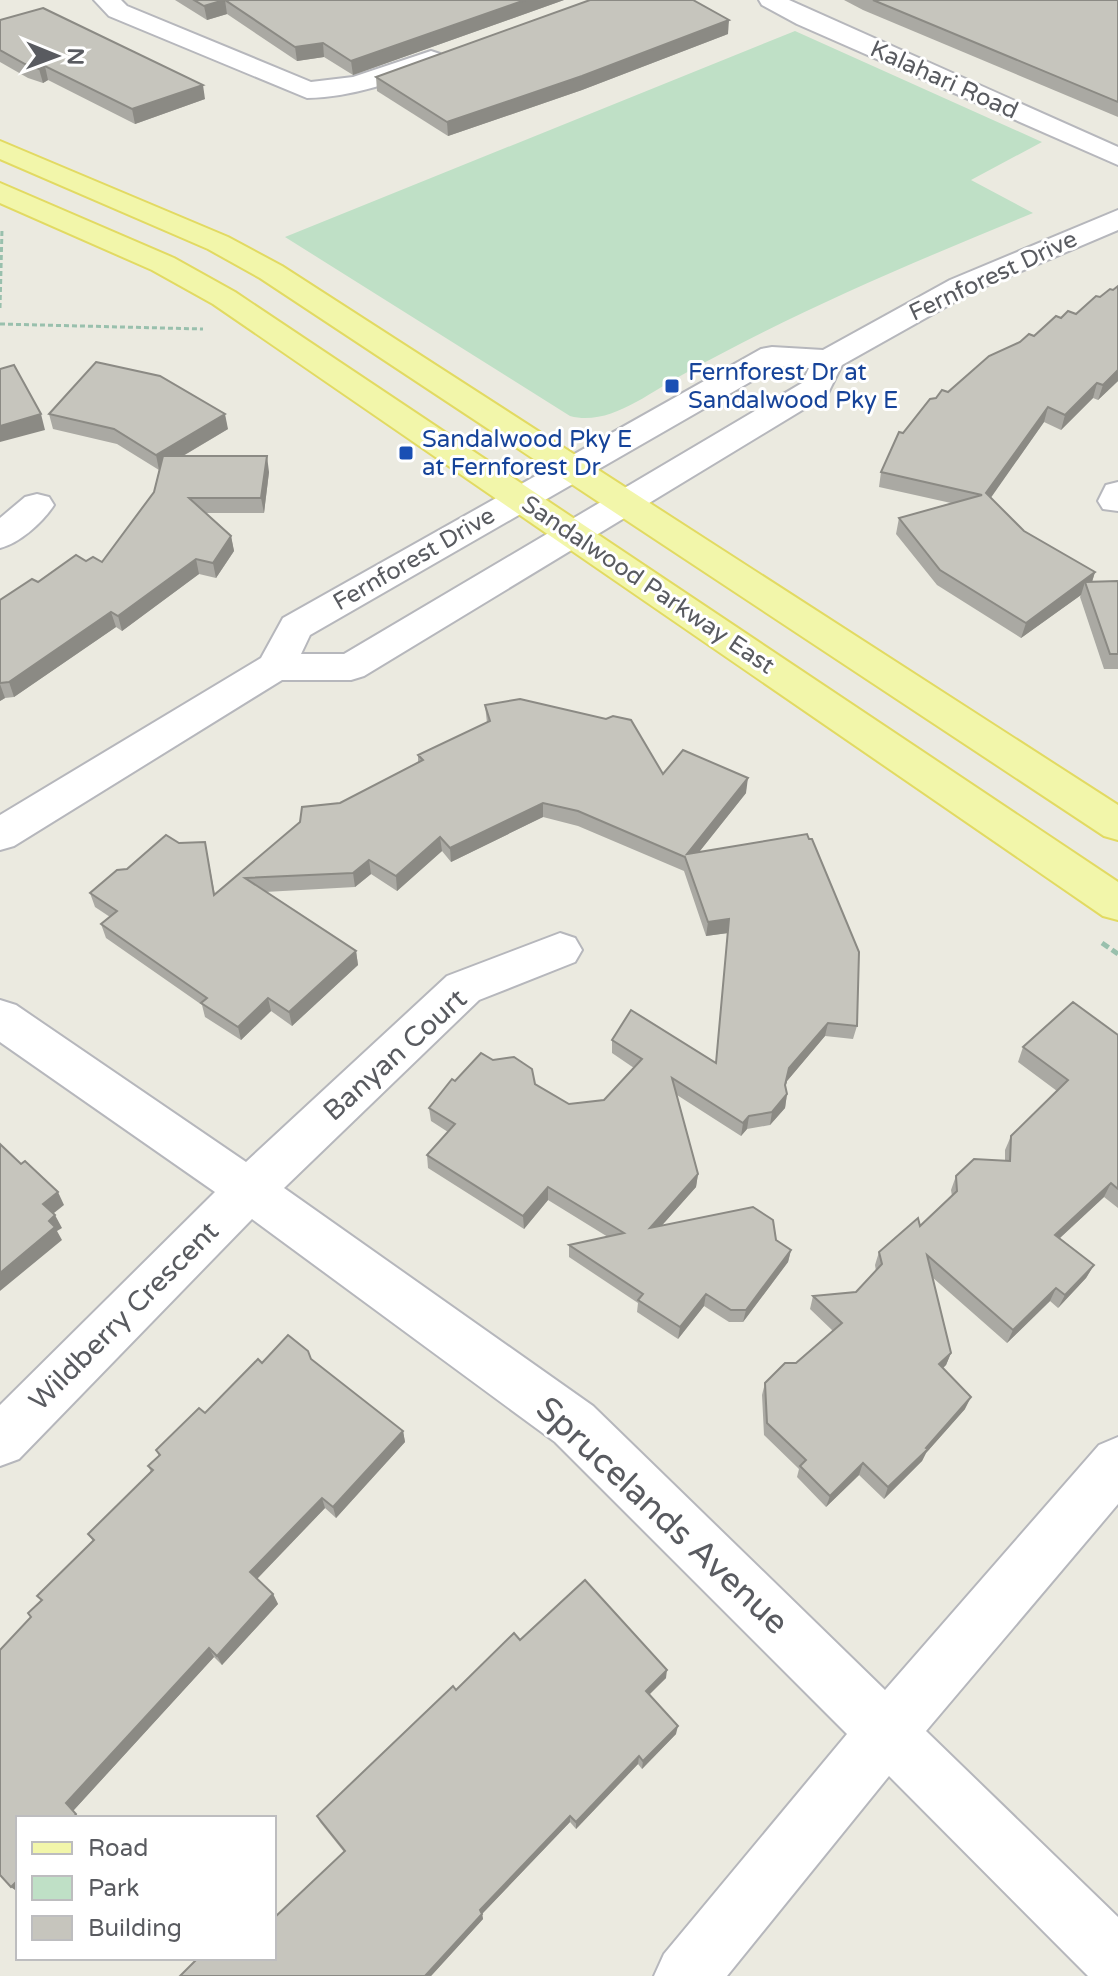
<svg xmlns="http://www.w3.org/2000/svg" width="1118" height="1976" viewBox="0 0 1118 1976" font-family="'Varela Round',sans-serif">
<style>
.green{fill:#bfe0c6}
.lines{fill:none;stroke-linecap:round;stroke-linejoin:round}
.minor-casing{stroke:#b6b7bc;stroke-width:4}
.major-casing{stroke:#e2da62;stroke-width:4}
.path-far1{stroke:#99c0ad;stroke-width:3;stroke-dasharray:5 3;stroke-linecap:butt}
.path{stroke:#99c0ad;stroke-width:5;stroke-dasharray:8 4;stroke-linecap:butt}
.minor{fill:#fff;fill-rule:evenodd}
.major{fill:#f2f6aa;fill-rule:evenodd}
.wall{fill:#aaa9a3}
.shaded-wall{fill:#8b8a84}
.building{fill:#c6c5bd;stroke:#8b8a84;stroke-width:2}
.transit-dot{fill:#1a4fb4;stroke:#fff;stroke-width:3}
.labels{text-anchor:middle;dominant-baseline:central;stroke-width:6;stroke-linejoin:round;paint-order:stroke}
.far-street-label{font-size:24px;fill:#595b60;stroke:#fff}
.far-transit-label{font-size:24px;fill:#164399;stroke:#fff;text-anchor:start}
.street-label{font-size:28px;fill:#595b60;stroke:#fff}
.near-street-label{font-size:34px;fill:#595b60;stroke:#fff}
</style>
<rect width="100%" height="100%" fill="#ebeae0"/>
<path class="green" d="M 795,31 L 1042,142 L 971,180 L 1033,213 C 914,262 794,312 682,375 C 650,392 609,427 570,416 L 285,237 Z"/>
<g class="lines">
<defs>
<g id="minor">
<path d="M 94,0 L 121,0 L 127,6 L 311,82 L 353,77 L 431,51 L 440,54 L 444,59 L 440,64 C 397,81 354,97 307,98 L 109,16 Z"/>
<path d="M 759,0 L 789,0 L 1118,147 L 1118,165 L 797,24 L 762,5 Z"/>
<path d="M 1118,210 L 1118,230 L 972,292 L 842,365 L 827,395 L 364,676 L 351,680 L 282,680 L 14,846 L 0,850 L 0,815 L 261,658 L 283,618 L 761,349 L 772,347 L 823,350 L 950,280 ZM 778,366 L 809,368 L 802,383 L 344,654 L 301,654 L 310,635 Z"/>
<path d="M 1118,482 L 1118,511 L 1103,509 L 1098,501 L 1106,485 Z"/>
<path d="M 37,494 L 49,497 L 54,505 C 43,522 20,543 0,548 L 0,518 L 25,497 Z"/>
<path d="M 560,933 L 575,938 L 582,950 L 575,962 L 479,1000 L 284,1188 L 593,1406 L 885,1690 L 1099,1445 L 1118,1437 L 1118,1504 L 926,1731 L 1118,1917 L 1118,1976 L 1088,1976 L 889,1776 L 727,1976 L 654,1976 L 664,1954 L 847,1734 L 555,1442 L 252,1219 L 19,1459 L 0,1466 L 0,1405 L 215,1192 L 0,1042 L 0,1000 L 16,1005 L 246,1162 L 447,976 Z"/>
</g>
<g id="major">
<path d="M 0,141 L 228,237 L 282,266 L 1118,805 L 1118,840 L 1104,836 L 260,278 L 208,249 L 0,159 Z"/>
<path d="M 0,183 L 174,258 L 235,292 L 1118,882 L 1118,920 L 1103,916 L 213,304 L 152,270 L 0,203 Z"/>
</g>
</defs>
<use href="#minor" class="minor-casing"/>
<use href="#major" class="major-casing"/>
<g class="path-far1">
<path d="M 0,308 L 2,229"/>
<path d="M 0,324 L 203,329"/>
</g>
<path class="path" d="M 1102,943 L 1118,954"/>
<use href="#minor" class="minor"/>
<use href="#major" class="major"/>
</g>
<g class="wall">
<path d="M 175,0 L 564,0 L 353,75 L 324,57 L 297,61 L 227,14 L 207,20 Z"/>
<path d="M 844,0 L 1118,0 L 1118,117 L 863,10 Z"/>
<path d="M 0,20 L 205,99 L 135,124 L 48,80 L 43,83 L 28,78 L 0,62 Z"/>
<path d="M 728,34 L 582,90 L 448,136 L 377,91 L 376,77 Z"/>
<path d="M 1118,381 L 1098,400 L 1093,398 L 1061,430 L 1044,422 L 990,498 L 1024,531 L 1095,572 L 1092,582 L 1118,581 L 1118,669 L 1104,669 L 1080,597 L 1081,595 L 1021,638 L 937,585 L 896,534 L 899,518 L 951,503 L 879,487 L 881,472 L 903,433 L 936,398 L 948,392 Z"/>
<path d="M 49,414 L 228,429 L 183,456 L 269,472 L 264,513 L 206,513 L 231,536 L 234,551 L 216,578 L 199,574 L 122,631 L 116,627 L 14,697 L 5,698 L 0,701 L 0,600 L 86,561 L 102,562 L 154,492 L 159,470 L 117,444 L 53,429 Z"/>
<path d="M 485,705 L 663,774 L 746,793 L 699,852 L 857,1026 L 853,1039 L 825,1036 L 787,1081 L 785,1087 L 787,1094 L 785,1108 L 770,1125 L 747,1129 L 741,1136 L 677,1095 L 698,1174 L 696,1187 L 662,1225 L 776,1240 L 791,1250 L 788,1262 L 743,1322 L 729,1322 L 704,1306 L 678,1339 L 637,1312 L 638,1303 L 569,1257 L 569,1245 L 608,1237 L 548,1200 L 524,1229 L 428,1168 L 427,1155 L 448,1132 L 431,1121 L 429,1108 L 455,1081 L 535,1084 L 569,1104 L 604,1100 L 634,1068 L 612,1053 L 612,1040 L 716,1063 L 728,933 L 706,936 L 684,871 L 578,826 L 543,817 L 451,862 L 442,851 L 397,891 L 371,874 L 355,887 L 265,892 L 356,951 L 358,965 L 292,1026 L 271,1011 L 241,1040 L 205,1017 L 202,1005 L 106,938 L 101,924 L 110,917 L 95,907 L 90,893 L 127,869 L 179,843 L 205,842 L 215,895 L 340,803 L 418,762 L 418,755 L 487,723 Z"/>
<path d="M 1118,1035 L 1118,1208 L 1104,1197 L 1060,1238 L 1094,1265 L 1086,1278 L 1058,1308 L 1050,1301 L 1007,1343 L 932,1277 L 951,1353 L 946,1365 L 943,1368 L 965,1409 L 926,1453 L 922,1461 L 884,1499 L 859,1475 L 826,1507 L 797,1477 L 799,1469 L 764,1435 L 762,1395 L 765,1383 L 796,1363 L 833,1331 L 810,1309 L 813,1296 L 856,1292 L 876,1271 L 875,1265 L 879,1252 L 920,1226 L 952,1196 L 951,1190 L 956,1176 L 1005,1161 L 1005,1150 L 1011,1136 L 1057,1091 L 1018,1062 L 1023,1047 Z"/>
<path d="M 311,1359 L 403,1431 L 405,1442 L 336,1518 L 325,1508 L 257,1579 L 273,1594 L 278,1604 L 222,1665 L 214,1657 L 73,1811 L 18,1818 L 18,1892 L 11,1887 L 2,1878 L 31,1618 L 41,1601 L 37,1596 L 93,1541 L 88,1534 L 151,1472 L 148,1466 L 159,1456 L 156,1450 L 205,1413 L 262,1363 Z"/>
<path d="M 520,1640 L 666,1678 L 649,1694 L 676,1734 L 642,1769 L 638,1764 L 576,1829 L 570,1822 L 482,1914 L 483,1919 L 431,1976 L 180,1976 L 274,1958 L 344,1852 L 320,1822 L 317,1816 L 456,1690 Z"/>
</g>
<g class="shaded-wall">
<path d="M 225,0 L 227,14 L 207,20 L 204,6 Z"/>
<path d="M 525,0 L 564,0 L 353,75 L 351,61 Z"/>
<path d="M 729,20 L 728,34 L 582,90 L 448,136 L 447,122 Z"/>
<path d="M 323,43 L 324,57 L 297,61 L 295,47 Z"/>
<path d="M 45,66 L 48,80 L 43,83 L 39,69 Z"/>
<path d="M 203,85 L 205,99 L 135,124 L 132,109 Z"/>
<path d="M 1118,370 L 1118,381 L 1098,400 L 1103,385 Z"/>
<path d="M 1097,383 L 1093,398 L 1061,430 L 1065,415 Z"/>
<path d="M 1048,407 L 1044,422 L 983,509 L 986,493 Z"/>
<path d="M 41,414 L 45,430 L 0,442 L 0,426 Z"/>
<path d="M 225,414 L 228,429 L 159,470 L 156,455 Z"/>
<path d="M 267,456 L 269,472 L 264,513 L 261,498 Z"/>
<path d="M 231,536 L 234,551 L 216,578 L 213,563 Z"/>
<path d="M 196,559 L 199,574 L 122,631 L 118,616 Z"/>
<path d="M 1095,572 L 1090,588 L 1085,582 L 1081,595 L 1021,638 L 1026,623 Z"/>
<path d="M 111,612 L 116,627 L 14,697 L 9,682 Z"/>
<path d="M 0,684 L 5,698 L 0,701 Z"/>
<path d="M 748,778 L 746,793 L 688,866 L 687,854 Z"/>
<path d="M 543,803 L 543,817 L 451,862 L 450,848 Z"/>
<path d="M 440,837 L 442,851 L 397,891 L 396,876 Z"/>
<path d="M 369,860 L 371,874 L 355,887 L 353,873 Z"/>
<path d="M 729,919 L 728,933 L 706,936 L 708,922 Z"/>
<path d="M 356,951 L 358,965 L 292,1026 L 289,1012 Z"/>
<path d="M 268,998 L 271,1011 L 241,1040 L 238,1027 Z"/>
<path d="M 828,1023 L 825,1036 L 787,1081 L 782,1099 L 789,1068 Z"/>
<path d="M 787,1094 L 785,1108 L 770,1125 L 772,1112 Z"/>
<path d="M 749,1116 L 747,1129 L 741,1136 L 743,1123 Z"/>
<path d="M 698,1174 L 696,1187 L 649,1240 L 650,1228 Z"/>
<path d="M 1111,1183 L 1104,1197 L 1049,1248 L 1055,1235 Z"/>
<path d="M 548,1187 L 548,1200 L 524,1229 L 523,1216 Z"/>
<path d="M 58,1192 L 64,1205 L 49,1217 L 43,1204 Z"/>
<path d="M 55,1215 L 62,1228 L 57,1231 L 62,1240 L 0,1291 L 0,1273 Z"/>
<path d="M 791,1250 L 788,1262 L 743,1322 L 746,1310 Z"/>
<path d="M 1094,1265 L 1086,1278 L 1058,1308 L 1065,1295 Z"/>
<path d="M 1056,1288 L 1050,1301 L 1007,1343 L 1013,1330 Z"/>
<path d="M 706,1294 L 704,1306 L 678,1339 L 680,1327 Z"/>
<path d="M 951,1353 L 946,1365 L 934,1376 L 939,1364 Z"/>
<path d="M 971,1397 L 965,1409 L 926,1453 L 922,1461 L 884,1499 L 888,1487 Z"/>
<path d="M 403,1431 L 405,1442 L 336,1518 L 333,1507 Z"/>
<path d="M 863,1463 L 859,1475 L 826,1507 L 830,1496 Z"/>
<path d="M 322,1498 L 325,1508 L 254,1582 L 250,1572 Z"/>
<path d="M 273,1594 L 278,1604 L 222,1665 L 217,1656 Z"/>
<path d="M 209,1648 L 214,1657 L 73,1811 L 80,1818 L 73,1818 L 66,1803 Z"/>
<path d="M 667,1670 L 666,1678 L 645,1699 L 646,1691 Z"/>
<path d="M 678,1726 L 676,1734 L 642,1769 L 643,1761 Z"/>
<path d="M 639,1756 L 638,1764 L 576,1829 L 576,1822 Z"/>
<path d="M 570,1816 L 570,1822 L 482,1914 L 483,1919 L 431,1976 L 425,1976 L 480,1910 Z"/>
<path d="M 18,1880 L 18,1892 L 11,1887 Z"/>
</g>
<g class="building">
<path d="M 194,0 L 224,0 L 204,6 Z"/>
<path d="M 225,0 L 525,0 L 351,61 L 323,43 L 295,47 Z"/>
<path d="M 590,0 L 693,0 L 729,20 L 582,76 L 447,122 L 376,77 Z"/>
<path d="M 873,0 L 1118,0 L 1118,102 Z"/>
<path d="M 43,8 L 203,85 L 132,109 L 45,66 L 39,69 L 25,64 L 0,50 L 0,20 Z"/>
<path d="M 1118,286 L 1118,370 L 1103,385 L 1097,383 L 1065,415 L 1048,407 L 986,493 L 1024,531 L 1095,572 L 1026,623 L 940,570 L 899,518 L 982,495 L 881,472 L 899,432 L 903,433 L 930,399 L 936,398 L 942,390 L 948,392 L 989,356 L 1020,342 L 1029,334 L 1034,336 L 1056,316 L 1061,318 L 1068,311 L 1076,314 L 1096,296 L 1100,297 L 1110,289 L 1113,290 Z"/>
<path d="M 96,362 L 160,376 L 225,414 L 156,455 L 114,429 L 49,414 Z"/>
<path d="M 14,365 L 41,414 L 0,426 L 0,369 Z"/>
<path d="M 163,456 L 267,456 L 261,498 L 189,498 L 231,536 L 213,563 L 196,559 L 118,616 L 111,612 L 9,682 L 0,683 L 0,600 L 32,579 L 38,582 L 76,555 L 86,561 L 93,557 L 102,562 L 154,492 Z"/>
<path d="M 1118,581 L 1118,654 L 1110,654 L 1085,582 Z"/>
<path d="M 520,699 L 606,719 L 613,716 L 631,720 L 663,774 L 683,750 L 748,778 L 687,854 L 807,834 L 809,839 L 812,839 L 859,952 L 857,1026 L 828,1023 L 789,1068 L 785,1085 L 787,1094 L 772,1112 L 749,1116 L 743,1123 L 672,1078 L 698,1174 L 650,1228 L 753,1207 L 773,1220 L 776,1240 L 791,1250 L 746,1310 L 731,1310 L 706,1294 L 680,1327 L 638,1300 L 643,1294 L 569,1245 L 624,1233 L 548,1187 L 523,1216 L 427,1155 L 455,1124 L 429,1108 L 452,1079 L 455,1081 L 481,1053 L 493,1060 L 514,1057 L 532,1069 L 535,1084 L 569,1104 L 604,1100 L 642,1059 L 612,1040 L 631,1010 L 716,1063 L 729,919 L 708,922 L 685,857 L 578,811 L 543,803 L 450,848 L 440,837 L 396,876 L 369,860 L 353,873 L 245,878 L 356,951 L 289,1012 L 268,998 L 238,1027 L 201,1003 L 207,998 L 101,924 L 117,911 L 90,893 L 117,870 L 127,869 L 166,835 L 179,843 L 205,842 L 214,895 L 300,822 L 302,807 L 340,803 L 423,760 L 418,755 L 490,721 L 485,705 Z"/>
<path d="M 1073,1002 L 1118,1035 L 1118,1189 L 1111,1183 L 1055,1235 L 1094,1265 L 1065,1295 L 1056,1288 L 1013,1330 L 927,1255 L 951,1353 L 939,1364 L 971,1397 L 926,1448 L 928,1449 L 888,1487 L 863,1463 L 830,1496 L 800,1466 L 806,1460 L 767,1423 L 765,1383 L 785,1363 L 796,1363 L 842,1323 L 813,1296 L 856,1292 L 882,1264 L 879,1252 L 918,1218 L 920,1226 L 957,1191 L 956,1176 L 974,1159 L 1010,1161 L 1011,1136 L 1068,1080 L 1023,1047 Z"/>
<path d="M 0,1144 L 21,1164 L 25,1161 L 58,1192 L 43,1204 L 55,1215 L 49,1221 L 55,1227 L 0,1273 Z"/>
<path d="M 288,1335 L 308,1351 L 311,1359 L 403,1431 L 333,1507 L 322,1498 L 250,1572 L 273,1594 L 217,1656 L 209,1648 L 66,1803 L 76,1814 L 73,1818 L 18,1818 L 18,1880 L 11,1887 L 0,1875 L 0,1650 L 31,1617 L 28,1613 L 42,1600 L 37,1596 L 94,1540 L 88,1534 L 153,1470 L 148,1466 L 160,1455 L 156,1450 L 199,1408 L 205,1413 L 258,1359 L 262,1363 Z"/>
<path d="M 585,1580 L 667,1670 L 646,1691 L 678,1726 L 643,1761 L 639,1756 L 576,1822 L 570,1816 L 480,1910 L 482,1914 L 425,1976 L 180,1976 L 198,1958 L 274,1958 L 274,1918 L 345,1851 L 317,1816 L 453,1686 L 456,1690 L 514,1633 L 520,1640 Z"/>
</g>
<g class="transit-dot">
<rect x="664" y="378" width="16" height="16" rx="4"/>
<rect x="398" y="445" width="16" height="16" rx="4"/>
</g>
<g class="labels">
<g class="far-street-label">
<text transform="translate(944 80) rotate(24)">Kalahari Road</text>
<text transform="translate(993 276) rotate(-25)">Fernforest Drive</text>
<text transform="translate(414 559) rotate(-30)">Fernforest Drive</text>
<text transform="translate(648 585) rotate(34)">Sandalwood Parkway East</text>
</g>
<g class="far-transit-label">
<text x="688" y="372">Fernforest Dr at<tspan x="688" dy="28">Sandalwood Pky E</tspan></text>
<text x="422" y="439">Sandalwood Pky E<tspan x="422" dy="28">at Fernforest Dr</tspan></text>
</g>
<g class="street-label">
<text transform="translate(395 1055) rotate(-42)">Banyan Court</text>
<text transform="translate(124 1316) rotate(-45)">Wildberry Crescent</text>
</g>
<g class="near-street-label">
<text transform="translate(662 1516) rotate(43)">Sprucelands Avenue</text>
</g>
</g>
<rect x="16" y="1816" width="260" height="144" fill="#ffffff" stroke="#bdbdbf" stroke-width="2"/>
<rect x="32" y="1842" width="40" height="12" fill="#f2f6aa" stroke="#bdbdbf" stroke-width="2"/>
<text x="88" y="1856" font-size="24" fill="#595b60">Road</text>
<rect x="32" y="1876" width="40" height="24" fill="#bfe0c6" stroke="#bdbdbf" stroke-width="2"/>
<text x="88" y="1896" font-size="24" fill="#595b60">Park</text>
<rect x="32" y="1916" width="40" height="24" fill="#c6c5bd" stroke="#bdbdbf" stroke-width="2"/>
<text x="88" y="1936" font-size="24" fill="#595b60">Building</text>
<g transform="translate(56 56) rotate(91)" stroke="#ffffff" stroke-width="6" paint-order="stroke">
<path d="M0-6L14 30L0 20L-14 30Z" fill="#595b60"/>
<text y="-12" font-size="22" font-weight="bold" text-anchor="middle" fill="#595b60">N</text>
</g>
</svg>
